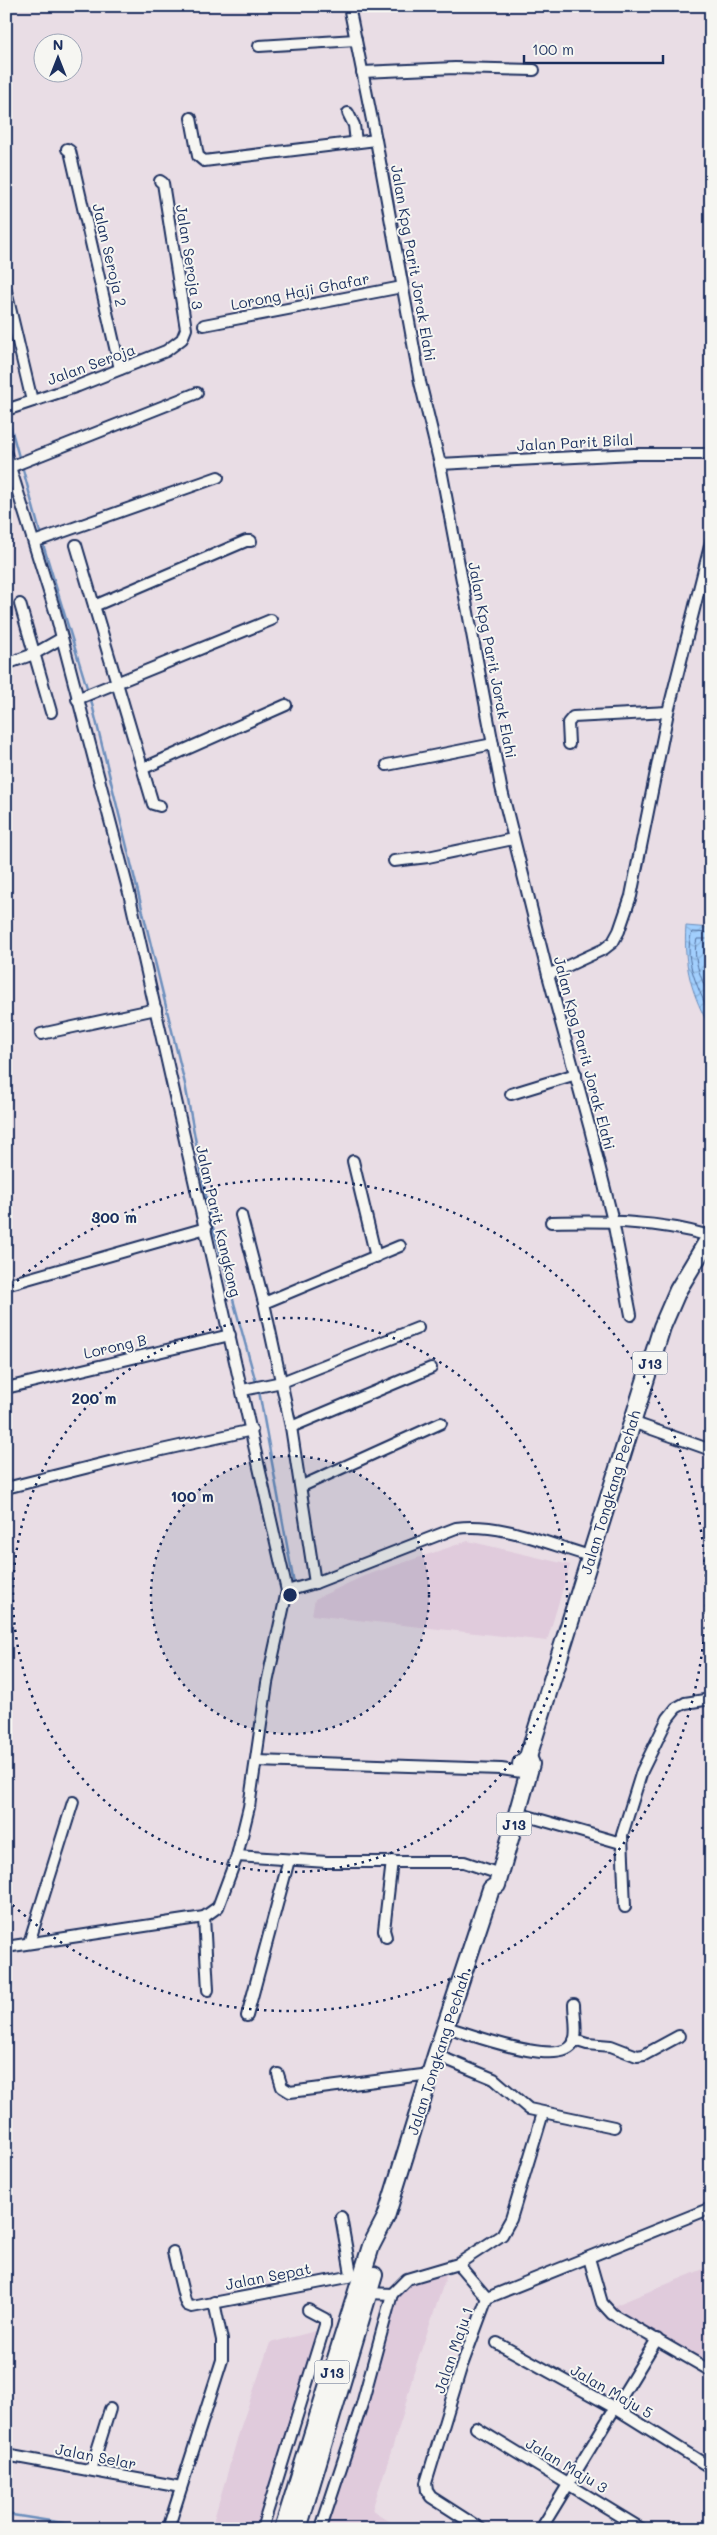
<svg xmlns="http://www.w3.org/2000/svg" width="717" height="2535" viewBox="0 0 717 2535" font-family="Mali,sans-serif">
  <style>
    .built { fill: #e0cbdc }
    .water { fill: url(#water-waves); stroke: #6c8fbd }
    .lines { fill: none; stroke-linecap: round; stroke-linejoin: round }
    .shore { stroke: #516f9e; stroke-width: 1 }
    .stream { stroke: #6c8fbd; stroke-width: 2.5 }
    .street-casing { stroke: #1b2f5e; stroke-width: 14 }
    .primary-casing { stroke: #1b2f5e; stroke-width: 20 }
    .street { stroke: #f6f6f2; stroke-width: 10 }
    .primary { stroke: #f6f6f2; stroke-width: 16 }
    .ring { fill: none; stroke: #1b2f5e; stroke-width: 2.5; stroke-dasharray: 2.5 5 }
    .labels { text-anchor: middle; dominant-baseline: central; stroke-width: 4; stroke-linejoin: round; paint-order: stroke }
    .shield { fill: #f6f6f2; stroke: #5d6b8a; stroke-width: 1 }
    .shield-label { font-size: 14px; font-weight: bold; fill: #1b2f5e }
    .street-label { font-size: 15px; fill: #1b2f5e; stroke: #f6f6f2 }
    .centre { fill: #1b2f5e; stroke: #f6f6f2; stroke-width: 2.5 }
    .ring-label { font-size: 15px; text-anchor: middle; font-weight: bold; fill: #1b2f5e; stroke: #f6f6f2; stroke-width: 4; stroke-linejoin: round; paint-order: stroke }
  </style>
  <defs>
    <pattern id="water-waves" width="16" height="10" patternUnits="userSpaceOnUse" patternTransform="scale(1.25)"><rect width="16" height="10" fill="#a2cffd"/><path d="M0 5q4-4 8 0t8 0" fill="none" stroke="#8bb2db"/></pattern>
  </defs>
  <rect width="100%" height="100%" fill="#e9dde5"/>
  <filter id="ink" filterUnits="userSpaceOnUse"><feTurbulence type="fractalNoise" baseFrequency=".02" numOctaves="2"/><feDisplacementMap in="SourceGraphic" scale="10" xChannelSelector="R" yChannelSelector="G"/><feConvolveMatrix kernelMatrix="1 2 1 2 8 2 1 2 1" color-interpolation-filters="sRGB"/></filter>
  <g filter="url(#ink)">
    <g class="built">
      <path d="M468,1541L570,1565L547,1641L312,1615L315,1599L364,1576Z"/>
      <path d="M711,2266V2367L619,2315L611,2307Z"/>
      <path d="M448,2271L413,2374L402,2418L372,2510L402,2529H320L359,2402L385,2309L409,2283Z"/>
      <path d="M327,2328L266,2529H211L241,2426L270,2343Z"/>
    </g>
    <path class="water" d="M686,926L711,928V1029C692,996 683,965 686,926Z"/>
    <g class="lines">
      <g class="shore">
        <path d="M711,933L692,932C682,961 700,991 711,1017"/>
        <path d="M711,939H697C691,959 703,982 711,1001"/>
      </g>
      <g class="stream">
        <path d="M7,413L20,461"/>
        <path d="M22,466L41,536"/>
        <path d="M42,541L88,691"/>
        <path d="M90,696L185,1084L209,1213L257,1386"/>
        <path d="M259,1391L294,1584"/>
        <path d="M6,2514L101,2529"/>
      </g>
      <g class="street-casing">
        <g id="street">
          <path d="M349,6L376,140L420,382L440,464L501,787L548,975L590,1129L613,1221L631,1315"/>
          <path d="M259,46L356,40"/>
          <path d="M362,72L455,68L534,70"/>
          <path d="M348,113L354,125L356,142"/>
          <path d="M191,118L198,156L204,161L376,140"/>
          <path d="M67,149L70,151L120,369"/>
          <path d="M6,291L32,401"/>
          <path d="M204,325L402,287"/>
          <path d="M6,410L78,386L166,351L182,339L186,329L163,183L160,181"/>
          <path d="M6,454L55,611L129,893L287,1591L267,1683L249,1807L237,1856L218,1907L204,1917L6,1947"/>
          <path d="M440,464L634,454H711"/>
          <path d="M10,467L197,393"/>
          <path d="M34,542L218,477"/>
          <path d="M76,545L153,804L160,806"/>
          <path d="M20,604L51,712"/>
          <path d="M94,606L246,541H251"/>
          <path d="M6,664L34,654L62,638"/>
          <path d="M77,699L271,620"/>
          <path d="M569,744L568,723L573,717L668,712"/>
          <path d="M387,765L493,744"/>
          <path d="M144,768L286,705"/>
          <path d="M394,861L428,857L513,839"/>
          <path d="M548,975L604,949L613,942L619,931L631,896L668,712L711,542"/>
          <path d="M41,1034L156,1009"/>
          <path d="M511,1094L576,1074"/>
          <path d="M353,1161L376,1257"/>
          <path d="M241,1215L264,1303L291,1427L315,1583"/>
          <path d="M551,1222C606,1221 657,1220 710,1236"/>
          <path d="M6,1285L206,1228"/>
          <path d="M264,1303L400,1246"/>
          <path d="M6,1388L230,1335"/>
          <path d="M243,1390L282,1382L418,1328"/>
          <path d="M632,1422L711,1450"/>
          <path d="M291,1427L431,1368"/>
          <path d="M302,1486L441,1423"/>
          <path d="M6,1488L121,1459L252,1430"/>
          <path d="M287,1591L315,1583L456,1528C501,1522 548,1544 590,1556"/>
          <path d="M256,1761L501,1769L529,1773"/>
          <path d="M517,1813L621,1843"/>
          <path d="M237,1856L327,1862H464L500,1874"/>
          <path d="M625,1907L622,1835L642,1771L668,1718L676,1708L685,1703L711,1699"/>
          <path d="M204,1917L208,1990"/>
          <path d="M386,1937L384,1930L392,1861"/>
          <path d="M29,1943L73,1802"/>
          <path d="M247,2016L289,1860"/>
          <path d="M446,2027C468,2033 562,2070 574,2042C578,2032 574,2015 574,2004"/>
          <path d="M574,2040L587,2044L611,2046L637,2056L644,2055L679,2036"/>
          <path d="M436,2055L494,2079L529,2109L614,2127"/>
          <path d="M278,2074L282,2087L290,2092L430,2074"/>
          <path d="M173,2252L185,2301L187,2305L192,2307L348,2277L351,2274L341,2217"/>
          <path d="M589,2258L602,2303L612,2314L711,2371"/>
          <path d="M458,2264L502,2235L511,2219L543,2113"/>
          <path d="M369,2293L392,2294L407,2279L458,2264L487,2298"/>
          <path d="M497,2343L615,2408L711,2468"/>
          <path d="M476,2428L642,2529"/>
          <path d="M6,2455L181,2487"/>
          <path d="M91,2470L110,2409"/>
          <path d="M169,2527L181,2529"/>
          <path d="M168,2529L222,2360V2340L214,2302"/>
          <path d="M262,2529L325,2325V2319L308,2310"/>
          <path d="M323,2529L322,2525L362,2404L392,2294"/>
          <path d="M481,2529L431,2497L427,2491L426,2483L461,2368L487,2298L711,2208"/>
          <path d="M541,2529L657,2339"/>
        </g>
      </g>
      <g class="primary-casing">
        <g id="primary">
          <path d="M521,1764L528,1757L662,1327L678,1290L711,1235"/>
          <path d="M283,2529L371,2246L386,2217L436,2055L491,1889L497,1885L531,1764L528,1757"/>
          <path d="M298,2529L374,2275"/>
        </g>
      </g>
      <use href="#street" class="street"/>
      <use href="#primary" class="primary"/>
    </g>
  </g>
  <circle cx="290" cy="1595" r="139" fill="#1b2f5e" fill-opacity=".12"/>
  <g class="ring">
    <circle cx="290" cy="1595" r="139"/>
    <circle cx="290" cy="1595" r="277"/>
    <path d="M6 1291A416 416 0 1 1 6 1899"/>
  </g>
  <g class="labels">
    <g class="shield">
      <rect x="632.5" y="1351.5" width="35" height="23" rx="4"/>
      <rect x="496.5" y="1812.5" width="35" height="23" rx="4"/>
      <rect x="314.5" y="2360.5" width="35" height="23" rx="4"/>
    </g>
    <g class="shield-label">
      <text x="650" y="1363">J13</text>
      <text x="514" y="1824">J13</text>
      <text x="332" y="2372">J13</text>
    </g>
    <g class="street-label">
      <text transform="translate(110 255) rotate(77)">Jalan Seroja 2</text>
      <text transform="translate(190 257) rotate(81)">Jalan Seroja 3</text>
      <text transform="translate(414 263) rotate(80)">Jalan Kpg Parit Jorak Elahi</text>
      <text transform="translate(300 291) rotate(-11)">Lorong Haji Ghafar</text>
      <text transform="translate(91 364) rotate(-20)">Jalan Seroja</text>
      <text transform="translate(575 442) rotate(-3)">Jalan Parit Bilal</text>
      <text transform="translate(493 660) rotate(79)">Jalan Kpg Parit Jorak Elahi</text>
      <text transform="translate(585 1053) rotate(75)">Jalan Kpg Parit Jorak Elahi</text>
      <text transform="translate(219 1221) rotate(77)">Jalan Parit Kangkong</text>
      <text transform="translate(115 1346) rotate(-13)">Lorong B</text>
      <text transform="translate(610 1492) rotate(-73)">Jalan Tongkang Pechah</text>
      <text transform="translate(438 2053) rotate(-72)">Jalan Tongkang Pechah</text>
      <text transform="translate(268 2276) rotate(-11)">Jalan Sepat</text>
      <text transform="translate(453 2350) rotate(-71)">Jalan Maju 1</text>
      <text transform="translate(612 2391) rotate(30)">Jalan Maju 5</text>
      <text transform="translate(96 2456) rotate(11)">Jalan Selar</text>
      <text transform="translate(567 2465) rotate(31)">Jalan Maju 3</text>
    </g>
  </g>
  <circle cx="290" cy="1595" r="8" class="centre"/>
  <g class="ring-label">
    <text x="114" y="1223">300 m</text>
    <text x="94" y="1404">200 m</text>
    <text x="192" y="1502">100 m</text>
  </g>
  <rect width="717" height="2535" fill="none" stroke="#f6f6f2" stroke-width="25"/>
  <rect x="12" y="12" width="692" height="2510" fill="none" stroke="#1b2f5e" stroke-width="2" filter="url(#ink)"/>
  <g transform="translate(58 58)"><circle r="24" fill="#f6f6f2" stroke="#9ea6b7"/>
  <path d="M0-4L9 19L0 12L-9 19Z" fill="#1b2f5e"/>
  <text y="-8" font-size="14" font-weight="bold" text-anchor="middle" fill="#1b2f5e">N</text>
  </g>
  <path d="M524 55v8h139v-8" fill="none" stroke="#1b2f5e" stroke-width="2.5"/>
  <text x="532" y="55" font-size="15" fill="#1b2f5e" stroke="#f6f6f2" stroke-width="4" paint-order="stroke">100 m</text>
</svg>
